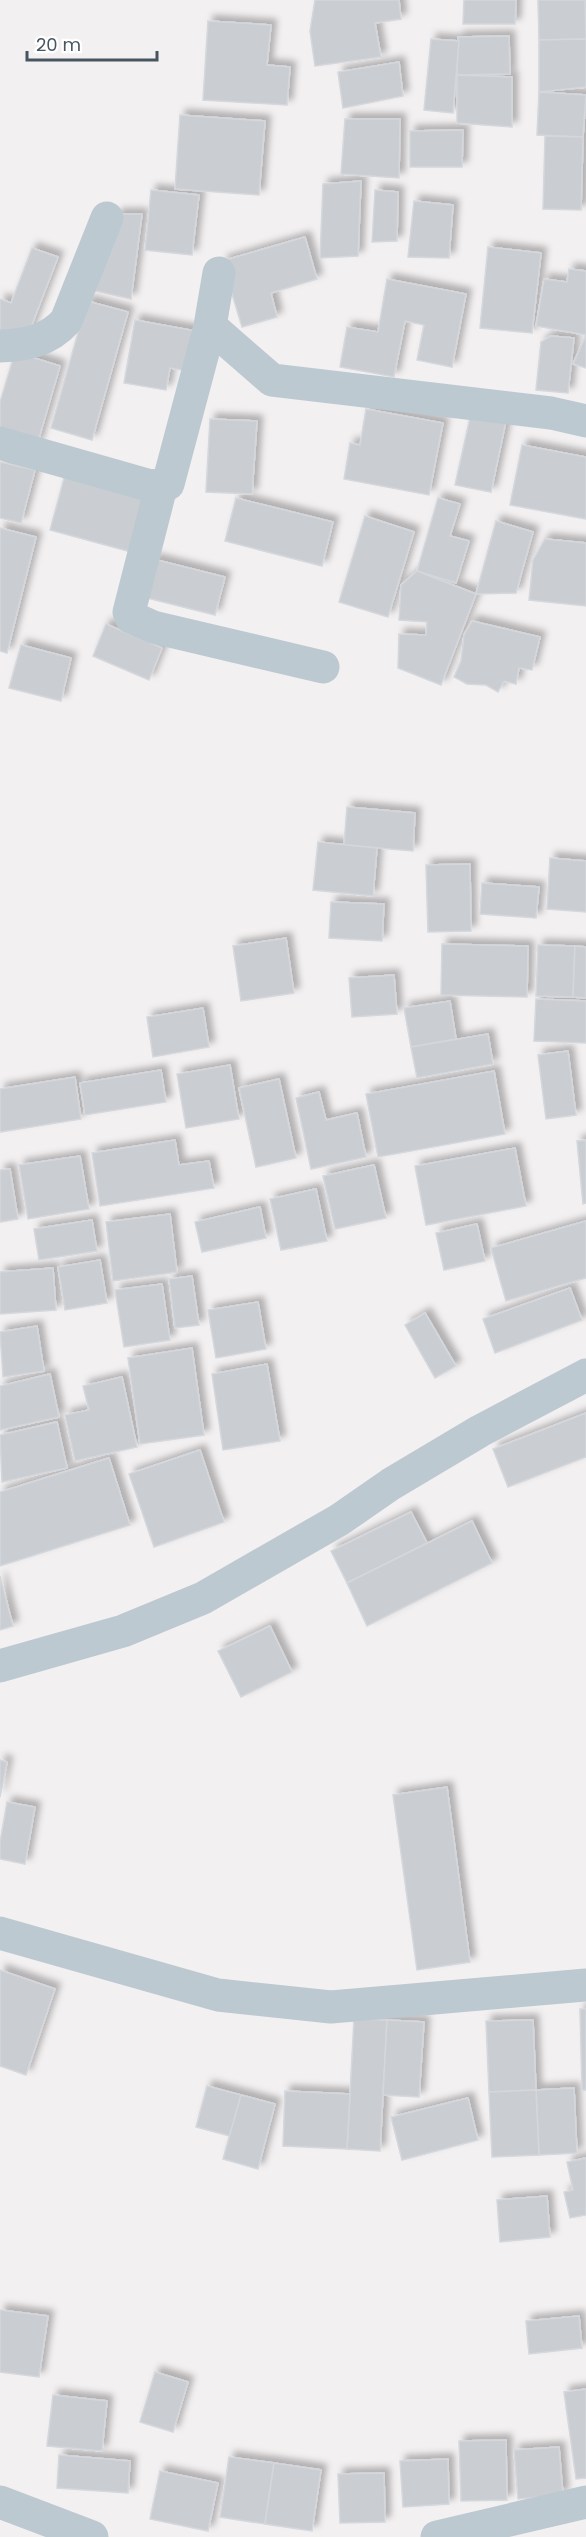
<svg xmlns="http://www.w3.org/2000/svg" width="586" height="2537" viewBox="0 0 586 2537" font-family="Poppins,sans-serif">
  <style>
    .building { fill: #caced3; stroke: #d4d7dc; stroke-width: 1.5; filter: url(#shadow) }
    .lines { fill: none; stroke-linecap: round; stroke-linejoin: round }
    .minor { stroke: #bdc9d1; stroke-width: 33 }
  </style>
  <defs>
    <filter id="shadow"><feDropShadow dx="5.5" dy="-5.5" stdDeviation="3" flood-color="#0004"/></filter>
  </defs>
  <rect width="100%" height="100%" fill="#f3f0f1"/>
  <g class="building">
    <path d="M315,0H399L401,19L375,23L381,57L315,66L310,31Z"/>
    <path d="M464,0H516L515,24H463Z"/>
    <path d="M538,0H585L586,39L539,40Z"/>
    <path d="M208,21L271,25L267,65L290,67L287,105L203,100Z"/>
    <path d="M509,36L510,74L457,75L458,37Z"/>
    <path d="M431,39L459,41L453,113L424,110Z"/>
    <path d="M586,39V87L539,92V40Z"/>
    <path d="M399,62L403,96L343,108L338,72Z"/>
    <path d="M457,75L512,77V127L457,123Z"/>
    <path d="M539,92L586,95L583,137L537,135Z"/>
    <path d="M180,115L265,121L259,195L175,189Z"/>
    <path d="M345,119H400L399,178L341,174Z"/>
    <path d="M463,130L462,167H410V131Z"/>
    <path d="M545,136L583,137L581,210L543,209Z"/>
    <path d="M361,181L358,256L320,258L323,184Z"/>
    <path d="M151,190L199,195L192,255L145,250Z"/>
    <path d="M375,190L398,192L397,241L372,242Z"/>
    <path d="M414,201L453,205L449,258L408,257Z"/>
    <path d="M117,214H142L131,299L91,290Z"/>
    <path d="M305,237L317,279L271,293L277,317L242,327L222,261Z"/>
    <path d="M488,247L541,253L532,333L480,328Z"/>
    <path d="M32,248L58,257L26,340L0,332V299L11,303Z"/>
    <path d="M569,269L586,271V335L536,326L544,279L567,282Z"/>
    <path d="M387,279L466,294L452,367L417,360L424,325L405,321L394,377L340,367L347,327L378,332Z"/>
    <path d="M87,301L128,312L92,440L51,428Z"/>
    <path d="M135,320L196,331L189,371L170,368L166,390L124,383Z"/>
    <path d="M586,335V368L573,364Z"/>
    <path d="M551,336L574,338L568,393L536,390L541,342Z"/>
    <path d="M15,352L60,366L37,445L0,433V402Z"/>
    <path d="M366,409L443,423L429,495L344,479L350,443L360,445Z"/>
    <path d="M471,413L506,421L491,492L455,485Z"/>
    <path d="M210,419L257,421L252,494L206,492Z"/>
    <path d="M522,445L586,457V519L510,505Z"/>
    <path d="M0,462L35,470L21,523L0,518Z"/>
    <path d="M66,471L151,494L135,553L50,530Z"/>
    <path d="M236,498L333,522L322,566L225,541Z"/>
    <path d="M438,498L460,504L450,536L469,541L456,583L417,571Z"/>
    <path d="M365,516L414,532L388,617L339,602Z"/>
    <path d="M496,521L533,532L516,593L476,594Z"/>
    <path d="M0,528L36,537L7,653L0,651Z"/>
    <path d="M545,539L586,543V606L529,600L533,560Z"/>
    <path d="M153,559L225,577L215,615L143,597Z"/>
    <path d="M417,571L476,594L441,685L398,668L399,634L426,635L427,622L399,620L401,585Z"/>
    <path d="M472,621L540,637L532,670L519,668L516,684L504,681L498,692L486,685L467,684L454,677L461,661L464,635Z"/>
    <path d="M106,624L162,648L149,680L93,656Z"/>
    <path d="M21,645L71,658L61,701L9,688Z"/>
    <path d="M347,807L415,813L413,851L344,845Z"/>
    <path d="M318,842L377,848L373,896L313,890Z"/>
    <path d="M550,858L586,861V912L547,909Z"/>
    <path d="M470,864L471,931L428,932L426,865Z"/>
    <path d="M482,883L539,887L536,918L480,914Z"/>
    <path d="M331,902L384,904L382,941L329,938Z"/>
    <path d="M286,938L294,993L241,1001L233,946Z"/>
    <path d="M442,944L528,946L527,997L441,995Z"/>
    <path d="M538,945L575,946L573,997L536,996Z"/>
    <path d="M575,946L586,947V998L573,997Z"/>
    <path d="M394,975L397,1014L352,1017L349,978Z"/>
    <path d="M536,999L586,1001V1043L534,1041Z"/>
    <path d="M450,1001L456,1039L411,1047L404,1008Z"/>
    <path d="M203,1008L209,1047L153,1057L147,1017Z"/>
    <path d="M488,1034L493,1064L417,1078L411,1047Z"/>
    <path d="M568,1051L576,1115L546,1119L538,1055Z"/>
    <path d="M230,1065L239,1119L186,1128L177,1074Z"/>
    <path d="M161,1070L166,1102L85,1115L80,1083Z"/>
    <path d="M494,1071L505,1134L378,1157L366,1094Z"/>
    <path d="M75,1077L81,1119L0,1132V1089Z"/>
    <path d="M279,1079L296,1158L256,1167L239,1088Z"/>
    <path d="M319,1092L326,1120L357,1113L366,1157L311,1169L296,1098Z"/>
    <path d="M175,1140L179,1165L209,1161L214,1188L100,1206L92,1153Z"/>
    <path d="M586,1140V1203L583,1204L577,1141Z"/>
    <path d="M515,1148L526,1206L426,1225L415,1166Z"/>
    <path d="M80,1156L89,1209L28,1219L19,1165Z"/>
    <path d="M374,1165L386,1218L335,1229L323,1176Z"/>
    <path d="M10,1169L18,1219L0,1222V1170Z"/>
    <path d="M316,1189L327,1241L281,1250L270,1199Z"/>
    <path d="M260,1207L266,1238L202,1252L195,1222Z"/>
    <path d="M170,1214L177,1272L113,1281L106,1222Z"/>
    <path d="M92,1220L97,1251L39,1260L34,1229Z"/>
    <path d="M586,1221V1278L506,1301L491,1248Z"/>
    <path d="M477,1224L485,1261L444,1270L436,1233Z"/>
    <path d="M100,1260L107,1303L65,1310L58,1267Z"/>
    <path d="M53,1268L56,1310L0,1314V1272Z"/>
    <path d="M192,1276L199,1325L175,1328L169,1279Z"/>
    <path d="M162,1284L170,1340L124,1347L115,1290Z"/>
    <path d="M570,1288L582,1320L495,1353L483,1319Z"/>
    <path d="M258,1302L266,1349L216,1358L208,1310Z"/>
    <path d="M425,1313L456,1366L435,1378L405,1325Z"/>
    <path d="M37,1326L44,1371L3,1377L0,1332Z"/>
    <path d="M192,1348L204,1435L140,1444L128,1358Z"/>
    <path d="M267,1364L280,1441L223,1450L212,1374Z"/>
    <path d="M50,1374L59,1417L0,1430V1386Z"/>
    <path d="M122,1377L137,1447L75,1461L65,1415L89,1410L83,1386Z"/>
    <path d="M586,1413V1457L508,1487L493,1449Z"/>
    <path d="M57,1422L67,1468L2,1482L0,1435Z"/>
    <path d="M200,1450L224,1522L154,1547L129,1474Z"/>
    <path d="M109,1458L130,1525L0,1566V1492Z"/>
    <path d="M411,1512L427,1543L347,1583L331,1551Z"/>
    <path d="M472,1521L492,1563L367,1626L347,1583Z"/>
    <path d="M0,1576L13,1626L0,1630Z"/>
    <path d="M270,1626L292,1672L241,1697L218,1651Z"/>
    <path d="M0,1760L7,1762L0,1797Z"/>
    <path d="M447,1787L470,1962L417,1970L393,1795Z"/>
    <path d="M7,1802L35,1807L25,1864L0,1859V1842Z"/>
    <path d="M0,1970L55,1989L26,2075L0,2066Z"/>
    <path d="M580,2009H586V2090H582Z"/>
    <path d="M354,2019L387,2020L380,2151L347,2149Z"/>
    <path d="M387,2020L424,2022L419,2097L383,2095Z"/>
    <path d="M533,2020L536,2090L489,2092L486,2021Z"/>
    <path d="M207,2086L241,2095L230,2136L196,2127Z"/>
    <path d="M574,2088L577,2153L539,2155L536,2090Z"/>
    <path d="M536,2090L539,2155L492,2157L489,2092Z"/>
    <path d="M285,2091L350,2094L347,2149L283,2146Z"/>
    <path d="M241,2095L275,2104L258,2169L223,2159Z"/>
    <path d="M468,2098L478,2140L402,2160L391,2117Z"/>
    <path d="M586,2158V2215L570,2218L564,2192L573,2190L567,2162Z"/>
    <path d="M547,2196L550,2237L500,2242L497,2200Z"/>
    <path d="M0,2310L48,2316L39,2377L0,2372Z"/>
    <path d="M579,2316L582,2348L529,2354L526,2321Z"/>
    <path d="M155,2372L188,2382L173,2432L140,2422Z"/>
    <path d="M586,2389V2478L576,2479L564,2392Z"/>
    <path d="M53,2395L107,2401L102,2451L47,2446Z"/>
    <path d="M506,2440L507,2500L461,2501L459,2441Z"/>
    <path d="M559,2447L563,2495L518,2499L514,2450Z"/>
    <path d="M59,2455L130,2461L128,2493L57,2488Z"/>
    <path d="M229,2457L274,2463L265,2524L220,2517Z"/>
    <path d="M448,2459L449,2504L403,2507L400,2461Z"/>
    <path d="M274,2463L321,2470L312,2531L265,2524Z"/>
    <path d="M160,2471L218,2483L208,2531L150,2519Z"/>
    <path d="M384,2473L385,2522L340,2523L338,2474Z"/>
  </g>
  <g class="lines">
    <g class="minor">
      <path d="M210,326L272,380L551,413L586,421"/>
      <path d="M0,346C26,345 48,341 66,321L107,218"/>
      <path d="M0,443L151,486L168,484L210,326L219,273"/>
      <path d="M161,487L129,612L131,617L153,627L323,667"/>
      <path d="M0,1666L123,1631L203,1598L339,1520L391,1484L480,1431L586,1375"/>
      <path d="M0,1933L218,1995L331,2007L586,1985"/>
      <path d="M0,2502L92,2537"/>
      <path d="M437,2537L586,2502"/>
    </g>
  </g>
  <path d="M27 51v9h130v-9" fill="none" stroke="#475560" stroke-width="3"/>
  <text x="36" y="51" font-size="18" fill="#475560" stroke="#ffffff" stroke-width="4.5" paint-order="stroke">20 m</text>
</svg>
